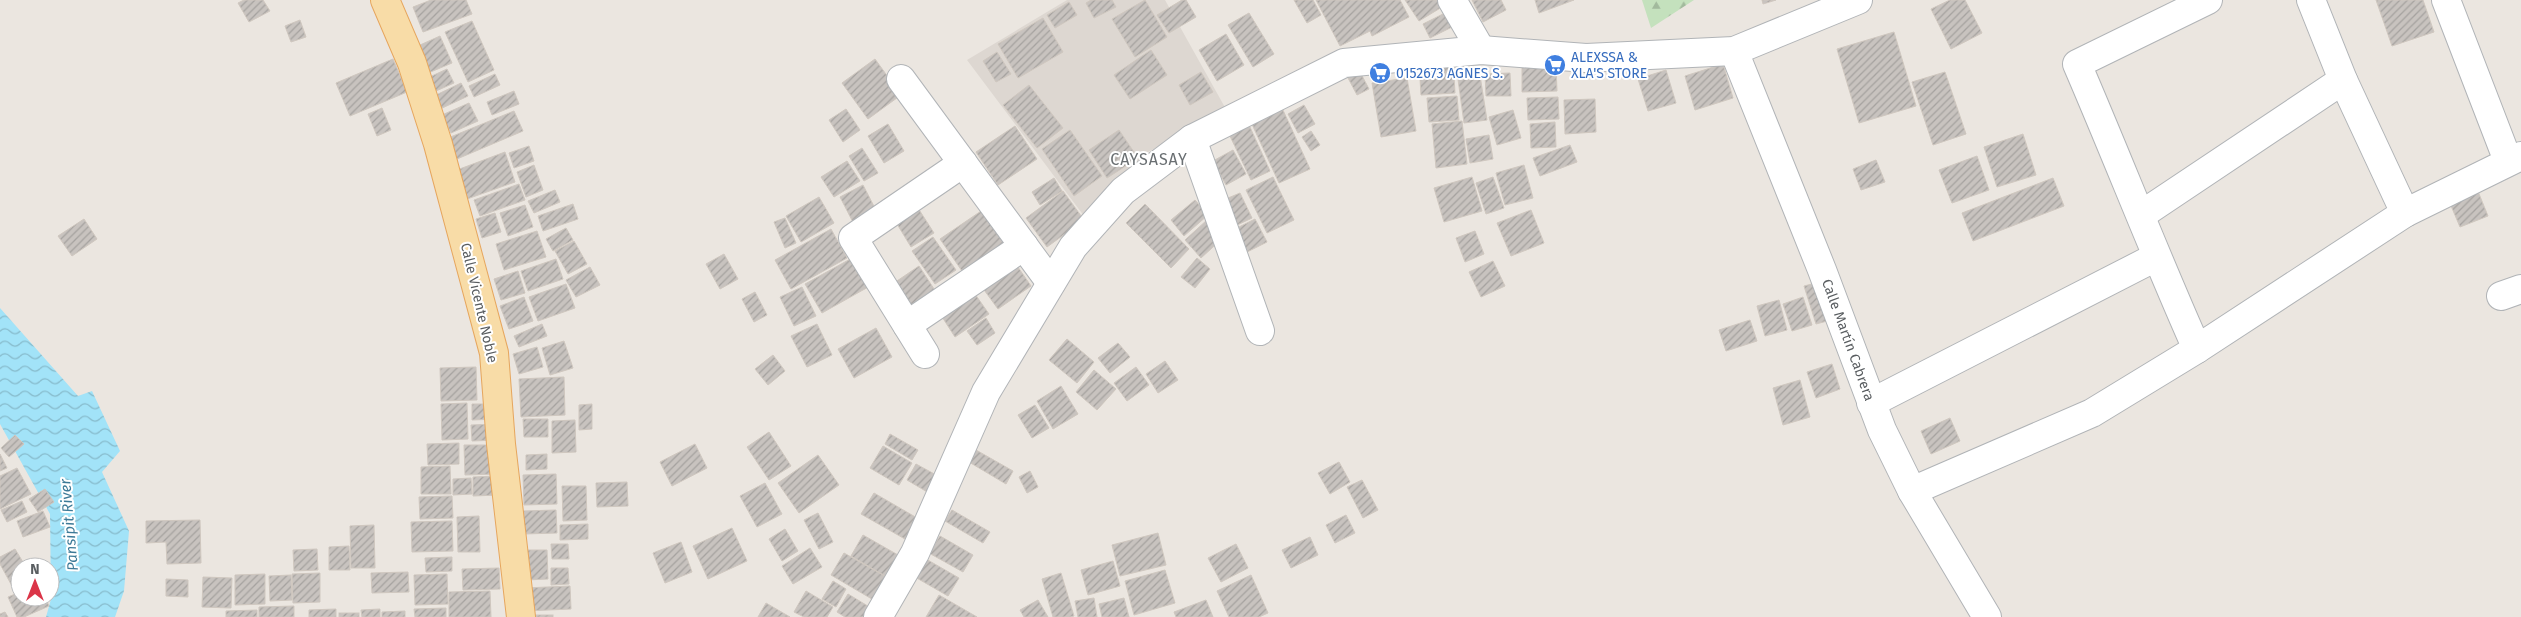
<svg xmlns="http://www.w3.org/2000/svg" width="2521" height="617" viewBox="0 0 2521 617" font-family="'Fira Sans',sans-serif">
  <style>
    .education { fill: #ddd7d1 }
    .forest { fill: url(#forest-firs) }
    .water { fill: url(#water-waves) }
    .building { fill: url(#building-hatch); stroke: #cfc7bf }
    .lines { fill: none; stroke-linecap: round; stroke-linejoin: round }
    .minor-casing { stroke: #b1b4b7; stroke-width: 30 }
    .major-casing { stroke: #e6a65e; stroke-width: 30 }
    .minor { stroke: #fff; stroke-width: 28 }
    .major { stroke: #f8dca7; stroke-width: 28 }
    .labels { text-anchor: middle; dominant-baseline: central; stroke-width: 4; stroke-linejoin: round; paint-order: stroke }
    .shop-label { font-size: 14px; fill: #366cbe; stroke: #fff; text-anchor: start }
    .street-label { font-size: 14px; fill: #595d60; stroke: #fff }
    .water-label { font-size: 15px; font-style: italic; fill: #3d7a97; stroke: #fff }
    .quarter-label { font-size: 16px; letter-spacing: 1px; fill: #6a6f72; stroke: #fff }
  </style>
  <defs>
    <pattern id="forest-firs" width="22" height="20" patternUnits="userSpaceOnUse" patternTransform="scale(1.25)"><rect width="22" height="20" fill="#c4e1bd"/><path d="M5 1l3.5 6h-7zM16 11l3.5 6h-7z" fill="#a2ba9d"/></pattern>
    <pattern id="water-waves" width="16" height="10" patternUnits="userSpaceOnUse" patternTransform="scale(1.25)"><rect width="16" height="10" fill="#a2e3f8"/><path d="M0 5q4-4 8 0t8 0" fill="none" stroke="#87bbcc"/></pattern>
    <pattern id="building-hatch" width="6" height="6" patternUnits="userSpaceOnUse" patternTransform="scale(1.25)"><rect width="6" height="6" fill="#c8c3bf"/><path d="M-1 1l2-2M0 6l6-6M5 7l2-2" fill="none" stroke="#a5a29f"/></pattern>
  </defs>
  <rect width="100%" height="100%" fill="#ebe6e0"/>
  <path class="education" d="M1067,0H1165L1227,111L1146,153L1084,216L967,60Z"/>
  <path class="forest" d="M1642,0H1694L1651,28Z"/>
  <path class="water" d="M0,308L78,396L92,391L120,451L102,472L129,531L124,591L115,617H46L51,599L50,514L0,424Z"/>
  <g class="building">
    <path d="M244,0H263L270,11L249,22L238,3Z"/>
    <path d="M431,0H466L472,14L423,32L413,7Z"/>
    <path d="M1091,0H1112L1116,7L1094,18L1086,3Z"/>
    <path d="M1145,0L1167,37L1135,57L1112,19Z"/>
    <path d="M1182,0H1186L1196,17L1169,33L1157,15Z"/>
    <path d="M1294,0H1313L1321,15L1307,23Z"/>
    <path d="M1316,0H1400L1409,17L1372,36L1370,31L1340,46Z"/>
    <path d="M1405,0H1438L1442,7L1419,21Z"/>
    <path d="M1472,0H1501L1506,10L1483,22Z"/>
    <path d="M1535,0H1574L1539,13Z"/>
    <path d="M1762,0H1776L1763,4Z"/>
    <path d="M1950,0H1965L1982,33L1951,49L1931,9Z"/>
    <path d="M2376,0H2423L2434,32L2392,46Z"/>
    <path d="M1069,2L1077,15L1055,28L1047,15Z"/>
    <path d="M1447,12L1454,26L1430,38L1423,24Z"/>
    <path d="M1249,13L1274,54L1253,67L1228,25Z"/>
    <path d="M1043,18L1063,52L1018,78L998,44Z"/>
    <path d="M300,20L306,37L291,42L285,26Z"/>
    <path d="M472,21L494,70L468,82L445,32Z"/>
    <path d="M1894,32L1916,106L1859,123L1837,49Z"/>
    <path d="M1226,34L1244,65L1217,81L1199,50Z"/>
    <path d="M440,36L452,63L421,76L409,50Z"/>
    <path d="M1151,50L1167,75L1130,99L1114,75Z"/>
    <path d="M997,52L1011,74L996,82L983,61Z"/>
    <path d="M393,59L407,92L350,116L336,83Z"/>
    <path d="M875,59L901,95L868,119L842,83Z"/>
    <path d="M1453,60L1455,93L1421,95L1419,62Z"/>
    <path d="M1723,64L1733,98L1695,110L1685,76Z"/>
    <path d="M1522,67H1556L1557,91L1522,92Z"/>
    <path d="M447,69L454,83L427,95L421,81Z"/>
    <path d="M1479,69L1487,120L1464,123L1457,72Z"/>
    <path d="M1359,70L1369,89L1357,95L1347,76Z"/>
    <path d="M1666,70L1676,103L1648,111L1638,79Z"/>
    <path d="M1201,72L1213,92L1190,105L1179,85Z"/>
    <path d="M1945,72L1966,134L1933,145L1912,82Z"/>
    <path d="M1510,73L1511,96H1486L1485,74Z"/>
    <path d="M495,74L500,85L474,97L469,86Z"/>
    <path d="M1407,78L1416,131L1381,137L1372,83Z"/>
    <path d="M461,83L468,96L438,110L432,97Z"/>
    <path d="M1029,85L1063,128L1037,148L1003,105Z"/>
    <path d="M514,91L519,104L492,115L487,102Z"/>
    <path d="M1457,96L1459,120L1429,122L1427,98Z"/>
    <path d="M1558,97L1559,119L1528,120L1527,98Z"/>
    <path d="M1595,99L1596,132L1565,134L1564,100Z"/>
    <path d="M469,103L478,121L451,133L442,115Z"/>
    <path d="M1304,105L1315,124L1298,133L1288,114Z"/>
    <path d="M382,108L391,130L377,136L368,114Z"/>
    <path d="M1282,108L1310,169L1279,183L1251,122Z"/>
    <path d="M846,109L860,130L843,142L829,120Z"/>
    <path d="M1513,110L1521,138L1497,145L1489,117Z"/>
    <path d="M514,111L523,131L457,159L448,138Z"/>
    <path d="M1462,121L1467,164L1436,168L1432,124Z"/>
    <path d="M1555,122L1556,147L1531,148L1530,124Z"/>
    <path d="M888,124L904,151L884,163L868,136Z"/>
    <path d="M1249,125L1270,171L1251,180L1229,134Z"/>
    <path d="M1015,126L1037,159L998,185L976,152Z"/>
    <path d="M1070,130L1102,176L1074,196L1042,149Z"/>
    <path d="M1119,130L1138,158L1107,178L1089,150Z"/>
    <path d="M1311,131L1320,145L1311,151L1302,137Z"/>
    <path d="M2023,134L2036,175L1997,187L1984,147Z"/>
    <path d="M1489,135L1493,159L1470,163L1466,139Z"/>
    <path d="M1570,145L1577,162L1540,176L1533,158Z"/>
    <path d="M529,146L534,161L514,168L509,153Z"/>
    <path d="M862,148L878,173L864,181L849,156Z"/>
    <path d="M1233,150L1246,174L1226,185L1213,161Z"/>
    <path d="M505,152L515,182L467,199L457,170Z"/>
    <path d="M1977,156L1989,190L1952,203L1939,170Z"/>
    <path d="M1876,160L1885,182L1861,190L1853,169Z"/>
    <path d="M847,161L860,181L834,197L821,177Z"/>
    <path d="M534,165L543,190L526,197L517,172Z"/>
    <path d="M1524,165L1533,198L1505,205L1496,173Z"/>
    <path d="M1273,177L1294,220L1267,233L1246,190Z"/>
    <path d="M1472,177L1482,211L1444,222L1434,188Z"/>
    <path d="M1493,177L1504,208L1486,214L1476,183Z"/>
    <path d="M1054,178L1062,191L1040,205L1032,192Z"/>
    <path d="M2053,178L2064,206L1973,241L1962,213Z"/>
    <path d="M519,184L525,200L480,216L474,200Z"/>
    <path d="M863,185L879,216L856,228L840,197Z"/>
    <path d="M2477,189L2488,216L2460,227L2449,201Z"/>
    <path d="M555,190L560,202L534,213L528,201Z"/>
    <path d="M1063,191L1084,220L1047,247L1026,218Z"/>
    <path d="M1240,193L1252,218L1233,227L1221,201Z"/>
    <path d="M819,197L834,223L801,242L786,216Z"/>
    <path d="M1195,200L1208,215L1184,236L1171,220Z"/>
    <path d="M573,204L578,219L543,231L538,216Z"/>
    <path d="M1145,204L1189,249L1171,268L1126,223Z"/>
    <path d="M525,205L533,227L508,236L500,213Z"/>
    <path d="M916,205L934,233L911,247L894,219Z"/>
    <path d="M987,207L1009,240L962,271L940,239Z"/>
    <path d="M1531,210L1544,243L1511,256L1497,223Z"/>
    <path d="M495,213L501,232L482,238L476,219Z"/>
    <path d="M785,218L796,243L785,248L774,222Z"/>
    <path d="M84,219L97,239L72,256L58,236Z"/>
    <path d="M1255,219L1267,242L1245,253L1233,230Z"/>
    <path d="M1207,220L1223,238L1201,258L1185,240Z"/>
    <path d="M566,228L573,240L553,251L546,239Z"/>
    <path d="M831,229L847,258L791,289L775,260Z"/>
    <path d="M537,231L546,257L504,270L496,244Z"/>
    <path d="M1475,231L1484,254L1465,262L1456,238Z"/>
    <path d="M933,237L956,270L935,284L912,251Z"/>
    <path d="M574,241L587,264L568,274L555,251Z"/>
    <path d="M724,254L738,279L720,289L706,264Z"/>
    <path d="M854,257L870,286L822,313L805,284Z"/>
    <path d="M1197,258L1210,269L1195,288L1181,277Z"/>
    <path d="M556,259L563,279L528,291L521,271Z"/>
    <path d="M1013,260L1031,286L998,309L979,283Z"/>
    <path d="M1493,261L1505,286L1481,297L1469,272Z"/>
    <path d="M919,266L936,292L911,308L894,283Z"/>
    <path d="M590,267L600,285L576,297L566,280Z"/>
    <path d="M518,271L525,293L501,300L494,279Z"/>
    <path d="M1820,282L1831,320L1816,324L1804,286Z"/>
    <path d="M566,284L575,308L538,321L529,297Z"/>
    <path d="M802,287L816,316L794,326L780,297Z"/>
    <path d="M970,287L989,314L955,337L937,309Z"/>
    <path d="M755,292L767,315L754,322L742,299Z"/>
    <path d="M524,297L533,321L509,329L500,306Z"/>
    <path d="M1803,297L1812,325L1792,331L1783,304Z"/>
    <path d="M1779,300L1787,330L1765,336L1757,306Z"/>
    <path d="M986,318L995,333L977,345L967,331Z"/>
    <path d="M1750,320L1757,341L1726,351L1719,330Z"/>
    <path d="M542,324L547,336L519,347L514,336Z"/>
    <path d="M817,324L832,355L807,367L791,336Z"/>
    <path d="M876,328L892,357L854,378L838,349Z"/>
    <path d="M1067,339L1094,362L1077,383L1049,360Z"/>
    <path d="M564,341L573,368L550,375L542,348Z"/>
    <path d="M1118,343L1130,357L1110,373L1098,358Z"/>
    <path d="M537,347L543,367L519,374L513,354Z"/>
    <path d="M773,355L785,371L768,385L755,369Z"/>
    <path d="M1165,361L1178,380L1158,393L1146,374Z"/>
    <path d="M1832,364L1840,389L1816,398L1807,372Z"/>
    <path d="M476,367L477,400L441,401L440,368Z"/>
    <path d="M1136,367L1149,385L1127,401L1114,383Z"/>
    <path d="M1094,370L1116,389L1097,410L1076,392Z"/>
    <path d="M564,377L565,415L521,417L519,379Z"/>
    <path d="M1800,380L1810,417L1783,425L1773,388Z"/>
    <path d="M1061,386L1078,414L1053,429L1037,401Z"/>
    <path d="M467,403L468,439L442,440L441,404Z"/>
    <path d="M472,404H496L497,419L472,420Z"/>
    <path d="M592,404V429L579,430V405Z"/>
    <path d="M1035,405L1049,428L1032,438L1018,415Z"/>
    <path d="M1950,418L1960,441L1931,454L1921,431Z"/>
    <path d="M523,419H548V437H524Z"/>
    <path d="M575,420L576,452L552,453V421Z"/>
    <path d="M497,424L498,440L472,441L471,425Z"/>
    <path d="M769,432L791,466L769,480L747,447Z"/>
    <path d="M890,434L918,450L912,460L885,444Z"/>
    <path d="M15,435L24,444L9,457L1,448Z"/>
    <path d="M459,443V464L428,465L427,444Z"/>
    <path d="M695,444L707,468L672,486L660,462Z"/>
    <path d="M464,445H495L496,474L465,475Z"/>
    <path d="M883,446L912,463L899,485L870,468Z"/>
    <path d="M976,450L1013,471L1006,484L969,462Z"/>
    <path d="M0,454L7,468L0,471Z"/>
    <path d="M547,454V469L526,470V455Z"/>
    <path d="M818,455L839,485L799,513L778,483Z"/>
    <path d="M1339,462L1350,482L1330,494L1318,473Z"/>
    <path d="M916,464L938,476L929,493L907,480Z"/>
    <path d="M450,466L451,494H421V467Z"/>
    <path d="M17,468L31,494L0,509V476Z"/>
    <path d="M1030,471L1038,487L1027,493L1019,477Z"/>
    <path d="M556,474L557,504L524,505L523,475Z"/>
    <path d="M497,476L498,495L473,496V477Z"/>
    <path d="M471,478L472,494L453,495V479Z"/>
    <path d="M1362,480L1378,510L1363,518L1347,487Z"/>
    <path d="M627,482L628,506L597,507L596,483Z"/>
    <path d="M765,483L782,514L757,527L740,496Z"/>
    <path d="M562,486H586L587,520L563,521Z"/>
    <path d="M45,489L54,502L38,512L29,499Z"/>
    <path d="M874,493L924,522L912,543L861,514Z"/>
    <path d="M452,496L453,518L420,519L419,497Z"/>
    <path d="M22,501L27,512L7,522L1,510Z"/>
    <path d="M556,510L557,533L524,534L523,511Z"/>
    <path d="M952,510L990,532L983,543L945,521Z"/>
    <path d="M43,511L50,527L23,537L17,521Z"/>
    <path d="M818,513L833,542L819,549L804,520Z"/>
    <path d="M1346,515L1355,533L1335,543L1326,525Z"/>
    <path d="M479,516L480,552H458L457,517Z"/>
    <path d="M200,520L201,563L167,564L166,542L146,543V521Z"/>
    <path d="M452,521L453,551L412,552L411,522Z"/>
    <path d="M588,524V539L560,540V525Z"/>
    <path d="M374,525L375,568H351L350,526Z"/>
    <path d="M732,528L747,561L708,579L693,546Z"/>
    <path d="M785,529L798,551L782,561L769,539Z"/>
    <path d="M1158,533L1166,565L1120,576L1112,545Z"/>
    <path d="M863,535L905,559L892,580L851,556Z"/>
    <path d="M940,536L973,555L963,572L929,553Z"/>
    <path d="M1310,537L1318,555L1291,568L1282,550Z"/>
    <path d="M681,542L692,572L665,583L653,553Z"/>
    <path d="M551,544H568L569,559H552Z"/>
    <path d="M1236,544L1248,568L1221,582L1208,558Z"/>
    <path d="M349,546L350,570H329V547Z"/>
    <path d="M810,548L822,567L793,584L782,566Z"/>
    <path d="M15,549L26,567H20V582L12,586L0,564V557Z"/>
    <path d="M317,549L318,570L294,571L293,550Z"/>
    <path d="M526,550H547L548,579L526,580Z"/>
    <path d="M844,553L890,579L877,602L831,575Z"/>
    <path d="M452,557V571L426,572L425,558Z"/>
    <path d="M926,559L959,578L948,596L915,577Z"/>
    <path d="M1113,561L1120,586L1088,595L1081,570Z"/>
    <path d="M499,568L500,589L463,590L462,569Z"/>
    <path d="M551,568H568L569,584L551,585Z"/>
    <path d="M1165,570L1175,603L1134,615L1125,581Z"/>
    <path d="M408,572L409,592L372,593L371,573Z"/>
    <path d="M320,573V602L293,603L292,574Z"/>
    <path d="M1061,573L1074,616L1070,617H1053L1042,579Z"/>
    <path d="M265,574V604L235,605V575Z"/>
    <path d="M447,574L448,604L415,605L414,575Z"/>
    <path d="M291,575L292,600L270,601L269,576Z"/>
    <path d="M1251,575L1268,613L1259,617H1229L1217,591Z"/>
    <path d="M203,577L232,578L231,608L202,607Z"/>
    <path d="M166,579L188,580V597L166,596Z"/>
    <path d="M833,581L846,589L836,607L822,599Z"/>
    <path d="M570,586L571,609L525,611V588Z"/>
    <path d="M490,591L491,617H449V592Z"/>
    <path d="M806,591L833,607L827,617H804L794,612Z"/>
    <path d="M20,592V597H45L49,606L24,617H17L8,597Z"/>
    <path d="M848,594L876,611L873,617H845L837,612Z"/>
    <path d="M939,595L977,617H926Z"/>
    <path d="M1094,598L1097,617H1078L1075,601Z"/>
    <path d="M1124,598L1129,617H1102L1099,604Z"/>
    <path d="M1038,600L1048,617H1024L1020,610Z"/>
    <path d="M1206,600L1213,617H1176L1174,612Z"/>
    <path d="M766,603L790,617H758Z"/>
    <path d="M294,606V617H259V607Z"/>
    <path d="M446,608V617H415L414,609Z"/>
    <path d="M336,609V617H309V610Z"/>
    <path d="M380,609V617H362L361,610Z"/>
    <path d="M257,610V617H226V611Z"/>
    <path d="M405,611V617H382V612Z"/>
    <path d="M5,612L8,617H0V614Z"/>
    <rect x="339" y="613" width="20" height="4"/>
    <rect x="526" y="615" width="27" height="2"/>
  </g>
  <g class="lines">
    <g class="minor-casing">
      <g id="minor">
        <path d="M1452,0L1481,50"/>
        <path d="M2311,0L2343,80L2405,213"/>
        <path d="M2446,0L2508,161"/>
        <path d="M1734,51L1822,270L1882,430L1912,491L1987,617"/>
        <path d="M901,79L1051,283"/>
        <path d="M1192,139L1260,331"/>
        <path d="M2141,215L2343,80"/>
        <path d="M2501,296L2521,289"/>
        <path d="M907,325L1024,246"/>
        <path d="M2197,349C2155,255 2118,159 2077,64L2208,0"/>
        <path d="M925,354L853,238L963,163"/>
        <path d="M1871,403L2156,257"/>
        <path d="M1912,491L2092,413L2197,349L2405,213L2521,156"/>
        <path d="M878,617L915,553L986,392L1073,247L1123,191L1192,139L1344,63L1481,50L1586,58L1734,51L1858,0"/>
      </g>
    </g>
    <g class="major-casing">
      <path id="major" d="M385,0L412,63L438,144L494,353L501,444L521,617"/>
    </g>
    <use href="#minor" class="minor"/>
    <use href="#major" class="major"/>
  </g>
  <defs>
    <g id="supermarket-disc" transform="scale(1.125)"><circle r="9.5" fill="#3f7fe0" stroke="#fff"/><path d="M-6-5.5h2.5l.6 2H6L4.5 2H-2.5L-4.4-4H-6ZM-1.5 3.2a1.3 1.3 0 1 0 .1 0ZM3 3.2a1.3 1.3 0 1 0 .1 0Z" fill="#fff"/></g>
  </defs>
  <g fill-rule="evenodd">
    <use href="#supermarket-disc" x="1555" y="65"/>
    <use href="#supermarket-disc" x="1380" y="73"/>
  </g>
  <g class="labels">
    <g class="shop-label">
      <text x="1571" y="57">ALEXSSA &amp;<tspan x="1571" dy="16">XLA'S STORE</tspan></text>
      <text x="1396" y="73">0152673 AGNES S.</text>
    </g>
    <g class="street-label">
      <text transform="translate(479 303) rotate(77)">Calle Vicente Noble</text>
      <text transform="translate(1848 340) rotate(70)">Calle Martín Cabrera</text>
    </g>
    <g class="water-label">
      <text transform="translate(69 525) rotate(-95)">Pansipit River</text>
    </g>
    <g class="quarter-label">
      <text x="1149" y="159">CAYSASAY</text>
    </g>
  </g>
  <g transform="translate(35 582)"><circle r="24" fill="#ffffff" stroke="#bdbebf"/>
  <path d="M0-4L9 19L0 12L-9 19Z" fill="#db3548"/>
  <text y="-8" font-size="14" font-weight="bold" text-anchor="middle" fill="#595d60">N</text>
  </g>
</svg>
